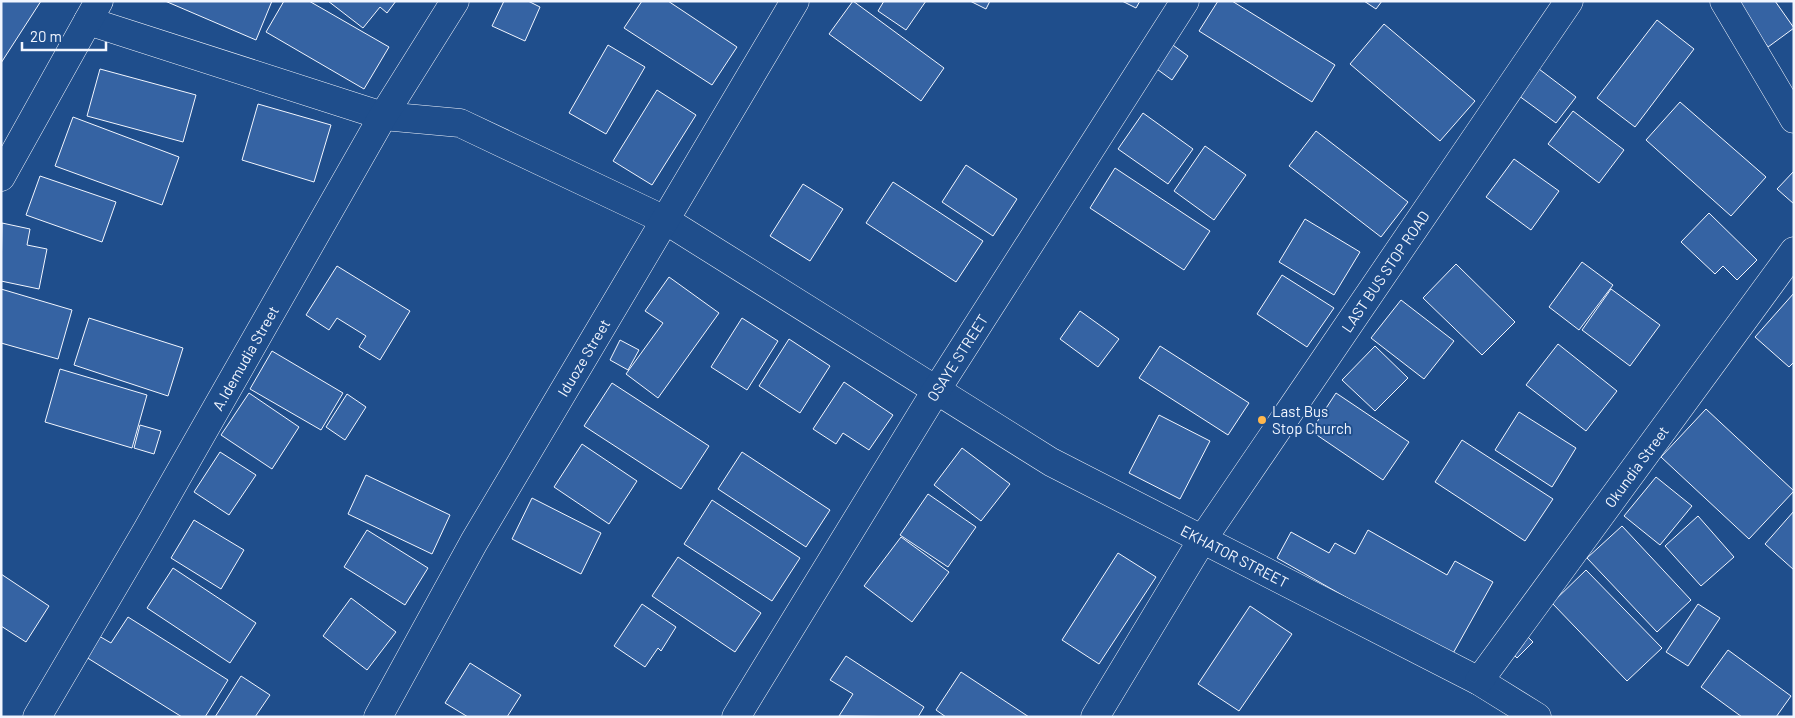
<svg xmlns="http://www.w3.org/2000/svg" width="1795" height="718" viewBox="0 0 1795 718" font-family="Barlow,sans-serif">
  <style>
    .building { fill: #3563a3; stroke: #f2f6ff }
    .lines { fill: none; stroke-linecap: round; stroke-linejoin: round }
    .minor-casing { stroke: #f2f6ff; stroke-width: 29 }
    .minor { stroke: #1f4e8c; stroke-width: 28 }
    .poi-dot { fill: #ffb74d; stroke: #1f4e8c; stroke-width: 2 }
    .labels { text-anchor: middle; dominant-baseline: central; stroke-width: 4; stroke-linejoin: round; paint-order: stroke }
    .street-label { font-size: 15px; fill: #f2f6ff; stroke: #1f4e8c }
    .poi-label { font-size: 15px; fill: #f2f6ff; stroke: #1f4e8c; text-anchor: start }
  </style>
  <rect width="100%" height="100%" fill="#1f4e8c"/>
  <g class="building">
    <path d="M1,1H41L1,63Z"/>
    <path d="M165,1H272L256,40Z"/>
    <path d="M284,1H309L389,47L364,89L266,32Z"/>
    <path d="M328,1H396L387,13L380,7L363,28Z"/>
    <path d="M504,1H528L540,7L525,41L492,26Z"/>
    <path d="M642,1H668L737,47L712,85L624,28Z"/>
    <path d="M853,1L944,68L921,101L829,34Z"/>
    <path d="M884,1H926L906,30L878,11Z"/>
    <path d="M970,1H990L986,9Z"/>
    <path d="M1122,1H1140L1136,8Z"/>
    <path d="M1218,1H1232L1335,65L1312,102L1199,31Z"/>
    <path d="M1364,1H1382L1376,9Z"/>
    <path d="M1734,1H1775L1794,28L1768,47Z"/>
    <path d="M1657,20L1694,49L1635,127L1597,98Z"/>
    <path d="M1384,24L1475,101L1440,141L1350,64Z"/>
    <path d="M1170,43L1188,56L1172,80L1154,67Z"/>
    <path d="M608,45L645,67L606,134L569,113Z"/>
    <path d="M1535,66L1576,97L1556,123L1515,93Z"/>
    <path d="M100,69L196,95L183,142L87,116Z"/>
    <path d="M657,90L696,115L652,185L613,161Z"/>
    <path d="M1680,102L1766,177L1731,216L1646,140Z"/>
    <path d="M258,104L331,125L314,182L242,160Z"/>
    <path d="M1573,111L1624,150L1599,183L1548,144Z"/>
    <path d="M1143,113L1193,149L1168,184L1118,149Z"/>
    <path d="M73,117L179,157L162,205L55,166Z"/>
    <path d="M1316,131L1408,202L1381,237L1289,166Z"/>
    <path d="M1205,146L1246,175L1214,220L1174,191Z"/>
    <path d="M1514,159L1559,191L1531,230L1486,197Z"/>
    <path d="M966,165L1017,199L993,236L942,202Z"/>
    <path d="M1115,168L1210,231L1184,270L1090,208Z"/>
    <path d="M1794,171V204L1777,189Z"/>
    <path d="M40,176L116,202L102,242L26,215Z"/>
    <path d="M893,182L983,241L956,282L866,223Z"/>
    <path d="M803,184L843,209L810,261L770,236Z"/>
    <path d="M1709,213L1757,260L1737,280L1723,266L1715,274L1681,242Z"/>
    <path d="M1305,219L1360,252L1334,295L1279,262Z"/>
    <path d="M2,223L30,229L27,245L47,249L39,289L1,281Z"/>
    <path d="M1582,262L1613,285L1579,330L1549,307Z"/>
    <path d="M1456,264L1515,322L1482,355L1423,298Z"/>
    <path d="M337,266L410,311L380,360L359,347L366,336L337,318L329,330L306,315Z"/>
    <path d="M1282,275L1334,308L1307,347L1257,314Z"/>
    <path d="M669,277L719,313L658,398L626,374L663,323L645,311Z"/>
    <path d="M1,289L72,310L58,359L1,343Z"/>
    <path d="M1611,289L1660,325L1630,366L1582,330Z"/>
    <path d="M1794,293V362L1789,367L1755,337Z"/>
    <path d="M1401,300L1454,341L1424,379L1371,338Z"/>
    <path d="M1080,311L1119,339L1098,367L1060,339Z"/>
    <path d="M89,318L183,348L168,396L74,365Z"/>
    <path d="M742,318L778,341L747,390L711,367Z"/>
    <path d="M789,339L830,366L800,413L759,386Z"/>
    <path d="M620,340L639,350L628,370L610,360Z"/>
    <path d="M1558,344L1617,391L1586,431L1526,385Z"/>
    <path d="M1160,346L1249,403L1228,435L1139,378Z"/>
    <path d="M1375,346L1408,378L1375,411L1342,380Z"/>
    <path d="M272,351L343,393L321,430L250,389Z"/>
    <path d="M60,369L147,395L132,448L45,422Z"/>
    <path d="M844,382L893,415L869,450L843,433L836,444L813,429Z"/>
    <path d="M612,383L709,446L681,489L584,426Z"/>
    <path d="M249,393L299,427L272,469L221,435Z"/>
    <path d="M1336,393L1409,442L1383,480L1311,431Z"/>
    <path d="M347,394L366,407L345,440L326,427Z"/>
    <path d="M1706,409L1794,491L1749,539L1661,457Z"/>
    <path d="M1519,412L1576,448L1552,487L1495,450Z"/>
    <path d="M1159,415L1210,441L1180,499L1129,473Z"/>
    <path d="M140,425L161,431L154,454L134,448Z"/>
    <path d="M1462,440L1553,499L1525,541L1435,482Z"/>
    <path d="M582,444L637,481L609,524L554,487Z"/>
    <path d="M962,448L1010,484L981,521L934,485Z"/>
    <path d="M220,452L256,475L229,515L194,492Z"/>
    <path d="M742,452L830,510L806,547L718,489Z"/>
    <path d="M366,475L450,515L432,554L348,514Z"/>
    <path d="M1656,477L1692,506L1660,545L1624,516Z"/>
    <path d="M928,494L976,527L948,567L900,535Z"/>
    <path d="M532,498L601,533L581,574L512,539Z"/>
    <path d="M712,500L800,558L772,601L684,544Z"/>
    <path d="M1794,511V570L1765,544Z"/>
    <path d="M1698,516L1734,557L1701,586L1665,546Z"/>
    <path d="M194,520L244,550L221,589L171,558Z"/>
    <path d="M1622,526L1691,600L1657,632L1587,558Z"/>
    <path d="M367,530L428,568L405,605L344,567Z"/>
    <path d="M1368,530L1447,575L1455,561L1493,582L1451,657L1277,558L1291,532L1329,553L1335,543L1355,554Z"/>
    <path d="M901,537L949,572L912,622L864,586Z"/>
    <path d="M1118,553L1156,577L1099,664L1062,640Z"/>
    <path d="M678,557L761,613L735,652L652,596Z"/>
    <path d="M173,568L256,623L230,663L147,608Z"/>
    <path d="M1586,570L1662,648L1627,681L1552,603Z"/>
    <path d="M1,574L49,606L26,642L1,626Z"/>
    <path d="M351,598L396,632L367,670L323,636Z"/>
    <path d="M642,604L676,627L661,651L658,648L645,667L614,646Z"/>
    <path d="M1698,604L1720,618L1688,666L1666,652Z"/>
    <path d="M1250,606L1292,634L1239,711L1198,684Z"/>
    <path d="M128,617L228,680L205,717H182L86,657L99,636L111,643Z"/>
    <path d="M1521,630L1533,642L1517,658L1505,646Z"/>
    <path d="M1728,650L1791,696L1776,717H1742L1701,687Z"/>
    <path d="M846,656L924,707L918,717L839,716L853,694L830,680Z"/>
    <path d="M470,663L521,695L507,717H468L445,703Z"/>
    <path d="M961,672L1029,717H946L936,710Z"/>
    <path d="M241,676L270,695L255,717H215Z"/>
  </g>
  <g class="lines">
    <g class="minor-casing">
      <g id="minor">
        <path d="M1724,1L1794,119"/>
        <path id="s1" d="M88,21L383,116L460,123L665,220L1051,462L1479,681L1537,717"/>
        <path d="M1,177L99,1"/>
        <path id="s2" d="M1479,681L1794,251"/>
        <path id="s3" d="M37,717L147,530L383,116L455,1"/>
        <path id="s4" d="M378,717L474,542L795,1"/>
        <path id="s5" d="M736,717L937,389L1185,1"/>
        <path id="s6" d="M1095,717L1202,540L1569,1"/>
      </g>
    </g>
    <use href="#minor" class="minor"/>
  </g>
  <circle class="poi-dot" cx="1262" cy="420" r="5"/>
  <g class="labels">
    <g class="street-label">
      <text stroke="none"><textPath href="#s6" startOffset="532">LAST BUS STOP ROAD</textPath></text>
      <text stroke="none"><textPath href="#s4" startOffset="414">Iduoze Street</textPath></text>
      <text stroke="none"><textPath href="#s5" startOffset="422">OSAYE STREET</textPath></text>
      <text stroke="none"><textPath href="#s3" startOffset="415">A.Idemudia Street</textPath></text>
      <text stroke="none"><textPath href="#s2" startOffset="266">Okundia Street</textPath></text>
      <text stroke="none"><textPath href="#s1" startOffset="1276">EKHATOR STREET</textPath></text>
    </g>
    <g class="poi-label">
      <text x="1272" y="411">Last Bus<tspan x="1272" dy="17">Stop Church</tspan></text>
    </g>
  </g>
  <rect width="1795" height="718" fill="none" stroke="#f2f6ff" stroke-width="5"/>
  <path d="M22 42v8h84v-8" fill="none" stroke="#f2f6ff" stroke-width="2.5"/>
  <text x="30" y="42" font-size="15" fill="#f2f6ff" stroke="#1f4e8c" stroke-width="4" paint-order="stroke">20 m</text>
</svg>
